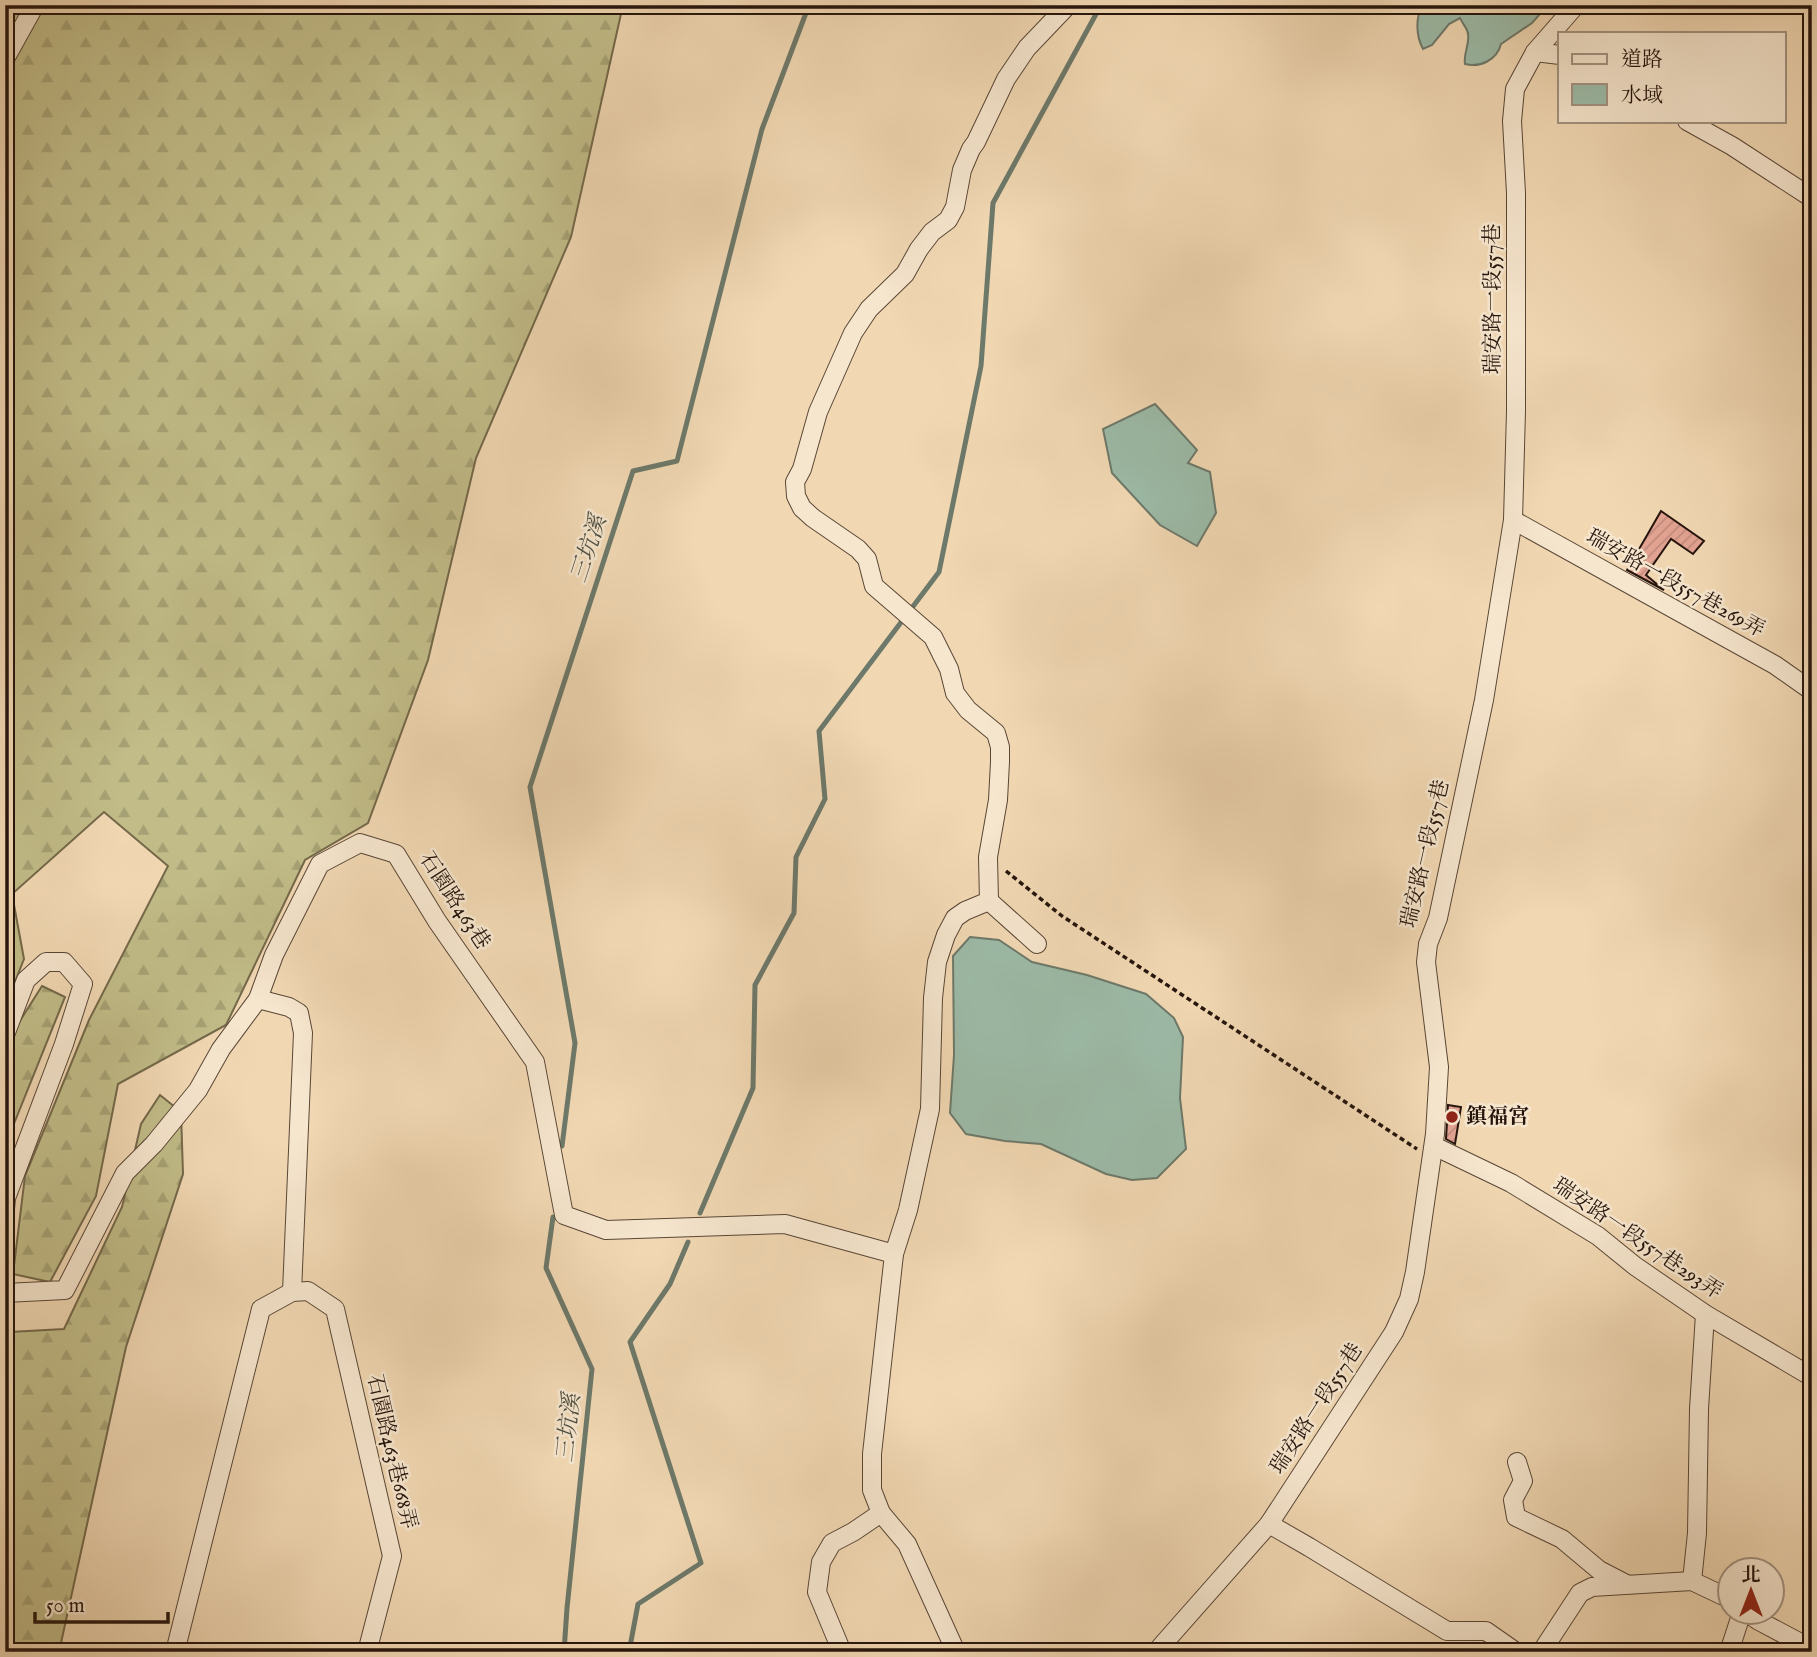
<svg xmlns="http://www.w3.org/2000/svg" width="1817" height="1657" viewBox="0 0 1817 1657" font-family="'IM FELL English','Noto Serif TC',serif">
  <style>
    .forest { fill: url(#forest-firs); stroke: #74684a; stroke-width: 2 }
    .water { fill: #9cbba8; stroke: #6d796a; stroke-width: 2 }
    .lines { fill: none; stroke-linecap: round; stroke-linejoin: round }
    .stream { stroke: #6d796a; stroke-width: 5 }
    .building { fill: url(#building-hatch); stroke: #26150d; stroke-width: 2 }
    .minor-casing { stroke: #594636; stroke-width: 20 }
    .path { stroke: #26150d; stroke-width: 3.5; stroke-dasharray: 5 3.5; stroke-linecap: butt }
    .minor { stroke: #f6e6ce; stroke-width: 18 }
    .poi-dot { fill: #8f2418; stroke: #f6e6ce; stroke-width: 2.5 }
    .labels { text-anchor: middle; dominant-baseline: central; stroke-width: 5; stroke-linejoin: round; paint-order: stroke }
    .street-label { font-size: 21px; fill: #26150d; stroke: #f6e6ce }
    .poi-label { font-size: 21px; font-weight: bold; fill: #26150d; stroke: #f6e6ce; text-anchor: start }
    .water-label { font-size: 23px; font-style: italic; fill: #4f4f43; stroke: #f6e6ce }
  </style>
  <defs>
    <pattern id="forest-firs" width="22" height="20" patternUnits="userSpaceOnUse" patternTransform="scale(1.75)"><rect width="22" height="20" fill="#c1bc88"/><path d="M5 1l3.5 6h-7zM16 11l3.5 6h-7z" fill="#a6a174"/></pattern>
    <pattern id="building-hatch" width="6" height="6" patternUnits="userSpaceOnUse" patternTransform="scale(1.75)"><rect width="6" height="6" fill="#e3a493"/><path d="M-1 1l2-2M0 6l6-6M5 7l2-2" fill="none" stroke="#c38c7e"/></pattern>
  </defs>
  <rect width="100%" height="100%" fill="#f1d8b3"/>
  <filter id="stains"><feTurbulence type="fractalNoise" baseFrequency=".00286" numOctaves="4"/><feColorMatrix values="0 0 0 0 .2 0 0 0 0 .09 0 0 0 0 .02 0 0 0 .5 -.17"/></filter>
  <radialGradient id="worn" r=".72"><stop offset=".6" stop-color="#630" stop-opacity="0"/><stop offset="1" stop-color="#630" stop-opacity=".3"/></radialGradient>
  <g class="forest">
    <path d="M5,5H623L571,237L476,458L428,660L368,823L305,860L226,1025L118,1084L96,1196L50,1282L13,1274L25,1176L89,1020L168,866L104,812L12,894L24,959L5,1007Z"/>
    <path d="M42,986L65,997L5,1146V1056L16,1027Z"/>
    <path d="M160,1095L181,1112L183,1174L126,1347L59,1652H5V1321L10,1332L64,1329L122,1207L141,1124Z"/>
  </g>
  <g class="water">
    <path d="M1423,5H1547V6L1532,23L1501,44C1497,60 1480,68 1465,64C1463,54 1470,44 1468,34C1468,29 1462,23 1460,18L1449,24L1432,45L1423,49C1416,36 1415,17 1423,5Z"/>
    <path d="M1155,404L1197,450L1188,463L1210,472L1216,513L1197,546L1160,525L1112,473L1103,429Z"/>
    <path d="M970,937L999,940L1032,962L1087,975L1146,994L1174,1018L1183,1037L1180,1098L1186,1149L1157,1178L1132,1180L1106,1174L1041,1144L1005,1141L966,1134L950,1113L954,1055L953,956Z"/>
  </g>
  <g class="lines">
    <g class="stream">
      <path d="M562,1146L575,1043L530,787L633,471L677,461L762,129L809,5"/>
      <path d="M700,1213L753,1088L755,985L794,913L796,857L825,799L819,731L939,572L981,366L993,203L1101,5"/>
      <path d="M553,1217L546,1268L592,1369L567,1608L564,1652"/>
      <path d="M629,1652L638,1604L701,1563L630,1342L670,1284L688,1242"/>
    </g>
  </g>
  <g class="building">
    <path d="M1661,511L1704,541L1693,554L1671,539L1646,575L1664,590L1627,570Z"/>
    <path d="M1448,1105L1461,1107L1455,1144L1446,1139Z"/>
  </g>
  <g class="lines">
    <g class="minor-casing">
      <g id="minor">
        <path d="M1535,52L1560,55"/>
        <path d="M5,59L35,5"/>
        <path d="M1687,121L1732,146L1812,198"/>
        <path d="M1513,520L1775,665L1812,691"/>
        <path d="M989,901L1037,944"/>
        <path d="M258,999L289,1007L299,1013L303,1033L292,1292"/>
        <path d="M5,1035L26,980L46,962H64L83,984L64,1044L6,1198L5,1209"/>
        <path d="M1434,1146L1511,1183L1598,1236L1635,1266L1705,1314L1812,1377"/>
        <path d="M5,1293L65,1290L125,1173L154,1144L198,1090L221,1049L258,999L274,955L320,864L360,843L396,854L437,921L535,1062L564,1215L606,1230L785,1224L894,1254"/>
        <path d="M1517,1462L1523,1481L1513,1500L1516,1517L1562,1539L1599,1570L1626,1584"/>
        <path d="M1269,1524L1309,1547L1447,1631H1486L1516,1652"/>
        <path d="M1692,1581L1697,1533L1699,1409L1705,1314"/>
        <path d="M1746,1612L1759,1621L1812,1649"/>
        <path d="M175,1652L261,1309L292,1292L308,1291L335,1309L392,1556L367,1652"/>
        <path d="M842,1652L817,1592L821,1562L832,1543L853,1532L881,1513"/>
        <path d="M956,1652L907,1544L881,1513L872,1490V1454L894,1254L908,1210L930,1109L933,998L937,962L946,935L955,918L965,911L989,901L988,857L998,800L1000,762V747L996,733L968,710L955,693L949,669L933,637L874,586L867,559L858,549L813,518L802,508L796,496L795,482L802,469L818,412L853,333L869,309L905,274L919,249L932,232L948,220L955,207L962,170L971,149L976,142L1006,79L1027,48L1068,5"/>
        <path d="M1156,1652L1269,1524L1394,1332L1409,1299L1415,1272L1435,1134L1439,1067L1426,962L1428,944L1438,918L1484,700L1513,520L1516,411V193L1512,121L1515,89L1535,52L1576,5"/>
        <path d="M1539,1652L1542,1651L1580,1593L1592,1587L1692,1581L1730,1599"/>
        <path d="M1729,1652L1742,1612"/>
      </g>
    </g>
    <path class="path" d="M1006,871L1062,916L1417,1149"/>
    <use href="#minor" class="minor"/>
  </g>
  <circle class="poi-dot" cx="1452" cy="1117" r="7"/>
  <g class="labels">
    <g class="street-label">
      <text transform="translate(1493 299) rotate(-90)">瑞安路一段557巷</text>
      <text transform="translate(1675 584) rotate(29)">瑞安路一段557巷269弄</text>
      <text transform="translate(1426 854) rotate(-77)">瑞安路一段557巷</text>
      <text transform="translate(454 901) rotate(57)">石園路463巷</text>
      <text transform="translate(1637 1239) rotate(34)">瑞安路一段557巷293弄</text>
      <text transform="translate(1317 1409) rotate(-57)">瑞安路一段557巷</text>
      <text transform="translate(391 1452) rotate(77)">石園路463巷668弄</text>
    </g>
    <g class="poi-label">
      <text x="1466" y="1117">鎮福宮</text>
    </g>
    <g class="water-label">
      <text transform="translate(589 549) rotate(-72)">三坑溪</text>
      <text transform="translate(569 1428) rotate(-84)">三坑溪</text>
    </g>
  </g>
  <rect width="1817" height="1657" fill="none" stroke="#f1d8b3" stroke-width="28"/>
  <rect x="7" y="7" width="1803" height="1643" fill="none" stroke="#26150d" stroke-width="3.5"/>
  <rect x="14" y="14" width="1789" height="1629" fill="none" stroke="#26150d" stroke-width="2"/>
  <rect x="1558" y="32" width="228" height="91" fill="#f6e6ce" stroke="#a39281" stroke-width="2"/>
  <rect x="1572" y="54" width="35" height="10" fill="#f6e6ce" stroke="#a39281" stroke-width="2"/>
  <text x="1621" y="66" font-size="21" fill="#26150d">道路</text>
  <rect x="1572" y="84" width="35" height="21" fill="#9cbba8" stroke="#a39281" stroke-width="2"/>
  <text x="1621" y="102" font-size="21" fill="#26150d">水域</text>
  <g transform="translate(1751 1591)"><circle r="33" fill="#f6e6ce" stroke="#a39281" stroke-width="2"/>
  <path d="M0-5L12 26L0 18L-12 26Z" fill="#8f2418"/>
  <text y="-10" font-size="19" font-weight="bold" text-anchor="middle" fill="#26150d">北</text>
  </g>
  <path d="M35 1612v10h133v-10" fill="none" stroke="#26150d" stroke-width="3.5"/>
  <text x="46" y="1612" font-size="21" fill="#26150d" stroke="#f6e6ce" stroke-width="5" paint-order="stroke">50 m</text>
  <rect width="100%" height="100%" filter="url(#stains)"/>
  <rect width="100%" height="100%" fill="url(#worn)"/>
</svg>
